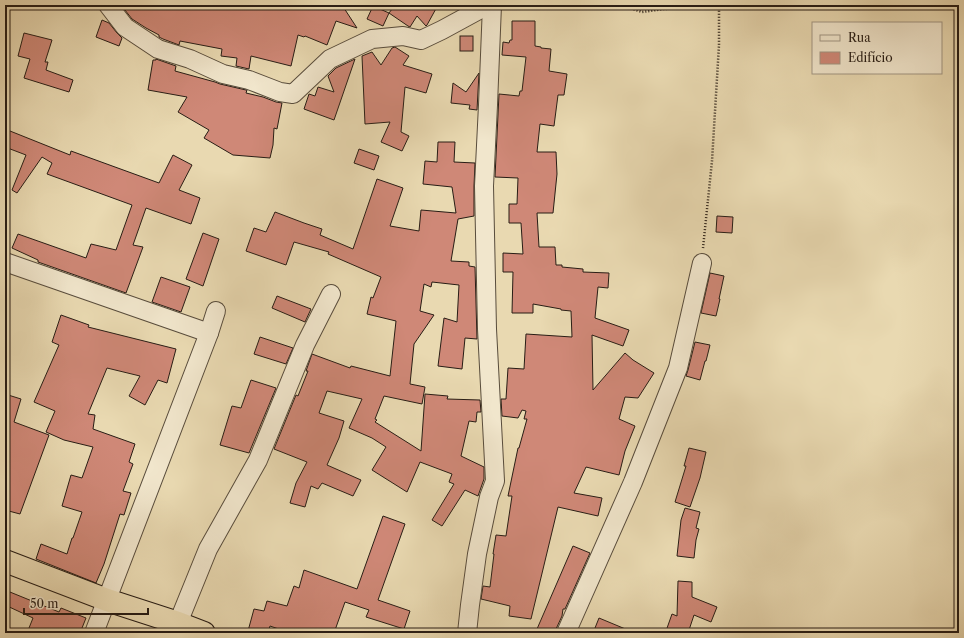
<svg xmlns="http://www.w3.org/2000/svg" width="964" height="638" viewBox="0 0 964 638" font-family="'Libre Caslon Text',serif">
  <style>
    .building { fill: #cf8877; stroke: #281d15 }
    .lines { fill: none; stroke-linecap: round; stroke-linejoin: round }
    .street-casing { stroke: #584c3c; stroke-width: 20 }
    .highway-casing { stroke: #281d15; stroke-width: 24 }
    .path { stroke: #281d15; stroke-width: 2.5; stroke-dasharray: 1 2; stroke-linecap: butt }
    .street { stroke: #f1e6cc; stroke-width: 18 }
    .highway { stroke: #e9d9b1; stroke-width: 22 }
  </style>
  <rect width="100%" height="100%" fill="#e9d9b1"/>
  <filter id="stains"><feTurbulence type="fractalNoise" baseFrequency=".005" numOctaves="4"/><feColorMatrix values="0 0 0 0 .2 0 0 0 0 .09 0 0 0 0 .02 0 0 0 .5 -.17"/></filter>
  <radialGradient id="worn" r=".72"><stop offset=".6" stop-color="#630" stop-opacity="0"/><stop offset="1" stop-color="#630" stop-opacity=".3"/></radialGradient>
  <g class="building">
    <path d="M121,5H342L357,28L336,21L327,45L305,36L304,37L298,35L291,66L251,56L249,69L236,66L237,58L221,56L222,49L180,41L179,45L163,39L159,37V35L146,28L132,19Z"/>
    <path d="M395,5H438L427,25L426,26L417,16L410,27L408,26L389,13Z"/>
    <path d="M373,6L389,13L383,26L367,19Z"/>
    <path d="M102,20L109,23L117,33L122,38L119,46L96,37Z"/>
    <path d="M512,21H535V46L541,47V48L551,49L549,71L567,74L564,95H558L554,126L540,124L537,152H556L557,174L553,213H537L539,247H555L556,265H562V267L583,269V272L609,273L608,288L598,287L595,318L629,330L623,346L592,335L593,390L625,353L633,360L654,373L638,398L625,397L619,419L635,426L625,451L619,475L586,467L574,493L602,498L598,516L558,507L531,619L509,616L510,606L481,599L483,586L490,587L494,554H493L496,535L506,536L512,496H508L518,448H519L527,419H524L526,411L522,410L518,418L502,416L501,399H506L508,368L524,369L526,334L572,337L571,311L561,310V309L533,304V313H512L513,272H503V253L523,254L521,223H509V204H517L518,178L495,177L499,94L519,96L520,91H522L526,57L502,55L503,42L509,43L510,40H512Z"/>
    <path d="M24,33L52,40L45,62H48L46,70L73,80L69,92L24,78L30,59L18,56Z"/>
    <rect x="460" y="36" width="13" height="15"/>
    <path d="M395,47L409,56L403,65L432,74L426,93L405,87L401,132L409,136L402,151L381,142L390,122L365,124L362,56L372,52L381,65L392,48Z"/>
    <path d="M156,59L176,66L175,71L215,82L220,84L246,90H247L246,93L263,97L276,102L282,103L277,129L274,128L273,145L270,158L233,155L204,138L209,130L178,112L187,97L148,90L153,60H156Z"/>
    <path d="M355,59L334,120L304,109L309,94L315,96L318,87L334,92L328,76L336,68Z"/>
    <path d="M479,73L477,110L469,109L470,105L451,103L453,83L466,92Z"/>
    <path d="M5,129L70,155L71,151L159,183L173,155L192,165L179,190L200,198L191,224L146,208L133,245L143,247L126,293L38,262V260L12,248L18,234L86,258L91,244L116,250L132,205L47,174L52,163L42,157L17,193L12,190L26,155L5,147Z"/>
    <path d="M438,142H455L454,162L475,163L474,186V216L458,219L451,261L469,262V266L475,267L477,339L465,338L462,369L438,366L444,318L457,322L459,285L432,282L431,287L424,284L420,311L434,315L414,344L410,384L425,387L422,404L384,396L375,419L377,420L375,422L421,451L425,394L448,396L447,399L480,400L481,412H477L476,422L469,421L461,456L484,467V479L478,496L465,490L442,526L432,520L454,484L449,482L452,474L420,462L407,492L372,470L386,447L372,438L349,428L362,399L327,391L319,413L344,421L339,438L327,465L361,480L353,496L322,483L318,489L311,486L305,507L290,503L296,483L307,462L274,449L296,395L298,396L308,371H306L312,354L350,368L351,366L390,376L396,321L367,314L371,297L373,298L381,277L328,254L329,252L294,242L286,265L246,251L254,228L266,232L275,212L304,223L322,229L320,235L353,249L377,179L403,188L390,226L419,231L421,210L456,213L452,187L423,184L425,161L437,162Z"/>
    <path d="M359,149L379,156L374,170L354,163Z"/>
    <path d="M717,216L733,217L732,233L716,232Z"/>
    <path d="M203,233L219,239L203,286L186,279Z"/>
    <path d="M710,273L724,276L719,299H720L716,316L701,313Z"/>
    <path d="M161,277L190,287L181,312L152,302Z"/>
    <path d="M277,296L311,309L305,322L272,308Z"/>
    <path d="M61,315L89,325L88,327L176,349L167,383L158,380L145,405L129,396L140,376L107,368L88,414L95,415L93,429L135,444L129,462L133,464L123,491L131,493L124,515L120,514L104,564L96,583L36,559L41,544L67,554L72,538H73L82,512L62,506L71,475L82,478L93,447L64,440L46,432L55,411L34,402L59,345L52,342Z"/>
    <path d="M260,337L293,348L286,364L254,354Z"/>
    <path d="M695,342L710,345L706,361H705L700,380L686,376L688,370Z"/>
    <path d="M251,380L276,388L249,453L220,445L232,406L241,408Z"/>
    <path d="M5,394L21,399L14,422L49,435L20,514L5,510Z"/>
    <path d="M689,448L706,452L700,478L690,507L675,502L686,466H684Z"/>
    <path d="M685,508L700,512L696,528L699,529L696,540L694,558L677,556L681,520Z"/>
    <path d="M383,516L405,524L378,600L410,611L404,629L366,617L369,610L345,602L334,633H290L270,626L268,633H256L248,631L254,609L264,611L267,601L287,606L294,586L299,588L304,570L357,589Z"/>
    <path d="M573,546L590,553L565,609H563L562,616L556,629V633H553L537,629Z"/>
    <path d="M678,581L692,582V597L717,607L711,622L694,615L688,633H674L666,631L672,614L677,616Z"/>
    <path d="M5,590L59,612L61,608L86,618L80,633H27L33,618L5,605Z"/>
    <path d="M599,618L635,633H593Z"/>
  </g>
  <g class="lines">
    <g class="street-casing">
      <g id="street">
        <path d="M108,5L125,27L158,49L190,59L223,74L249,80L280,92L293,94L330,59L372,39L403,36L421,40L442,30L488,5"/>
        <path d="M5,262L209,333L94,633"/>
        <path d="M209,333L216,311"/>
        <path d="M178,623L208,549L258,460L305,345L331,294"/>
        <path d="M467,633L470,605L477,554L489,497L495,481L487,329L484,186L488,105L492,5"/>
        <path d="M566,633L633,482L678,368L702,263"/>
      </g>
    </g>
    <g class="highway-casing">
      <path id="highway" d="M5,561L107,600L178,623L204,633"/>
    </g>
    <g class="path">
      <path d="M626,5L630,8L642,12L664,9L719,6"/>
      <path d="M703,248L712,161L719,45V5"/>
    </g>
    <use href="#street" class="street"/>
    <use href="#highway" class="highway"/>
  </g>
  <rect width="964" height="638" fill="none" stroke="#e9d9b1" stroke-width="20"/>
  <rect x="6" y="6" width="952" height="626" fill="none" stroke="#281d15" stroke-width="2"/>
  <rect x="10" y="10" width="944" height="618" fill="none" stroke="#281d15"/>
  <rect x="812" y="22" width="130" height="52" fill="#f1e6cc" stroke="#a19683"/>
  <rect x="820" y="35" width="20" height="6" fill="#f1e6cc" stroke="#a19683"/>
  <text x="848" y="42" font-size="12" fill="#281d15">Rua</text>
  <rect x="820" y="52" width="20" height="12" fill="#cf8877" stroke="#a19683"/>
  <text x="848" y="62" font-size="12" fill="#281d15">Edifício</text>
  <path d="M24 608v6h124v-6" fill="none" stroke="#281d15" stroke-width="2"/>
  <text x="30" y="608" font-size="12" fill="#281d15" stroke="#f1e6cc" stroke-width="3" paint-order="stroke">50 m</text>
  <rect width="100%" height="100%" filter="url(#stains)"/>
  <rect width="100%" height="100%" fill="url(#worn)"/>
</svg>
